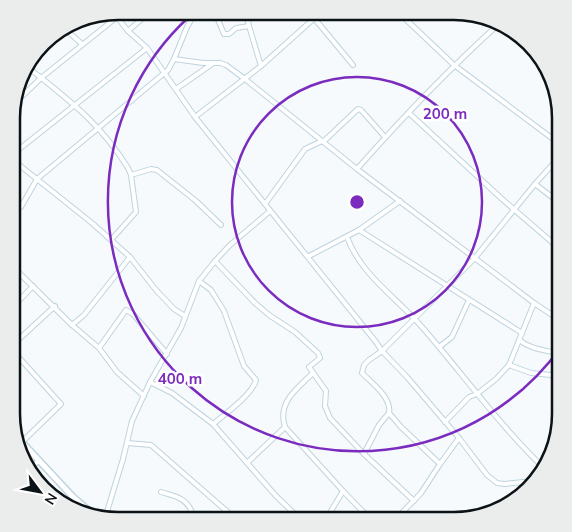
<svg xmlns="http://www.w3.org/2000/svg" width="572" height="532" viewBox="0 0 572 532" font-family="Mulish,sans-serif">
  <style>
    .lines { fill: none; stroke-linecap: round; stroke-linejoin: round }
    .street-casing { stroke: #bed4df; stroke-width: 6 }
    .secondary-casing { stroke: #bed4df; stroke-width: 8 }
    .street { stroke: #fff; stroke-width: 4 }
    .secondary { stroke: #fff; stroke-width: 5 }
    .ring { fill: none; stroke: #7b2cbf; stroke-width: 2.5 }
    .rim { fill: none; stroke: #0b1316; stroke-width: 2.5 }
    .centre { fill: #7b2cbf; stroke: #fff; stroke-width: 2.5 }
    .ring-label { font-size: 15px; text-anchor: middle; font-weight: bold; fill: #7b2cbf; stroke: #fff; stroke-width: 5; stroke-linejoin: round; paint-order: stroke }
  </style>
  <rect width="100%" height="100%" fill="#f6fafc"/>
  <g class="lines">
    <g class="street-casing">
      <g id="street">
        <path d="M398,12L454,65L561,145"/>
        <path d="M216,15L224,34H229L236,28L249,26"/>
        <path d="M117,17L128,31L147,48L195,117L376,342L382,351L407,377L459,438L487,475L497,483L504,484L534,481"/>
        <path d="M247,17L249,26L261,66"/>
        <path d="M314,18L353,65"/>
        <path d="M64,28L82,44"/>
        <path d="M128,31L145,16"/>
        <path d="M174,59L187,27L194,15"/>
        <path d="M30,69C70,101 100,123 128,168L131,175L136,212L111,240"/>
        <path d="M176,89L212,64"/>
        <path d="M13,105L41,78L117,17"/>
        <path d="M409,113L502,199L561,250"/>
        <path d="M195,117L261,66L319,14"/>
        <path d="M323,142L358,109L361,110L385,137"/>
        <path d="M13,154L147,48"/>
        <path d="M13,160L92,223L130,257L156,290L174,309L185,316"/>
        <path d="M357,169C402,118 450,68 501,22"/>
        <path d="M131,175L151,169L157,170L196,201L221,225"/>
        <path d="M535,184L561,204"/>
        <path d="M265,204L305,149L322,141"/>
        <path d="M13,209L21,207L37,179L168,70L174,59L203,63H220L226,65L245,79L357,169L534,303L561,321"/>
        <path d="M359,230L522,333"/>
        <path d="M347,237C361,275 396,297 422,327C463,374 499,425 544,468"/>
        <path d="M309,256L359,230L400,201"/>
        <path d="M215,261L255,303L269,315L295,332L318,353L320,358L309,367L326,391L325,406L330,418L364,454L414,501"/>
        <path d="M12,266L72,325L99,348L117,372L144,396"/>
        <path d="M199,281L211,290L224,311L244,366L256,380C253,394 225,414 213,424"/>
        <path d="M12,308L33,286"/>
        <path d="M72,325L84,315L130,257"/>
        <path d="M519,340C532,350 546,350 561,354"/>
        <path d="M439,347L452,337L469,300"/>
        <path d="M99,348L126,310L133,314L167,354"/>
        <path d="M14,352L61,404L22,442"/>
        <path d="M12,361L17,341L55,306"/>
        <path d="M509,365L531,373L561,376"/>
        <path d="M313,373C297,389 277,402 285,427L343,491L372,521"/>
        <path d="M150,382L172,393L213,424L276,496L302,521"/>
        <path d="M12,390V367"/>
        <path d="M389,413C392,398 372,383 362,373L364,365L369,360L382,351L474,259L535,184L561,155"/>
        <path d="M445,422L469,397L477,394L496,379L509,365L534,303"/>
        <path d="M127,443L151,445L238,521"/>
        <path d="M364,454L379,425L389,413L401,427L440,464"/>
        <path d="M247,463L285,427"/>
        <path d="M31,469L39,460"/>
        <path d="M161,492C173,496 185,497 191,510L190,521"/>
        <path d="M105,518L123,459L132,421L150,382L181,328L199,281L215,261L230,245L270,211"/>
        <path d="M217,521L226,510"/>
        <path d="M325,521L343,491"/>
        <path d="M394,521L421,493L440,464L459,438"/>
      </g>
    </g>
    <g class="secondary-casing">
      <path id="secondary" d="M19,439L73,497L94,515"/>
    </g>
    <use href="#street" class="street"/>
    <use href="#secondary" class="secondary"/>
  </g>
  <g class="ring">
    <circle cx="357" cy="202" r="125"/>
    <path d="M561 347A250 250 0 1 1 190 16"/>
  </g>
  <path d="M0 0H572V532H0ZM118 20H454A98 98 0 0 1 552 118V414A98 98 0 0 1 454 512H118A98 98 0 0 1 20 414V118A98 98 0 0 1 118 20Z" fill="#ebecec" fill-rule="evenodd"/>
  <path class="rim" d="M118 20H454A98 98 0 0 1 552 118V414A98 98 0 0 1 454 512H118A98 98 0 0 1 20 414V118A98 98 0 0 1 118 20Z"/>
  <circle cx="357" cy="202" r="8" class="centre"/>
  <g class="ring-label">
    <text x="445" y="119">200 m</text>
    <text x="180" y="384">400 m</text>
  </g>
  <g transform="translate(40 492) rotate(122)" stroke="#ffffff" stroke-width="4" paint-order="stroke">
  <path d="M0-4L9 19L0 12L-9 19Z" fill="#0b1316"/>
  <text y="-8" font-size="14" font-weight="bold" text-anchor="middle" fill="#0b1316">N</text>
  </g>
</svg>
